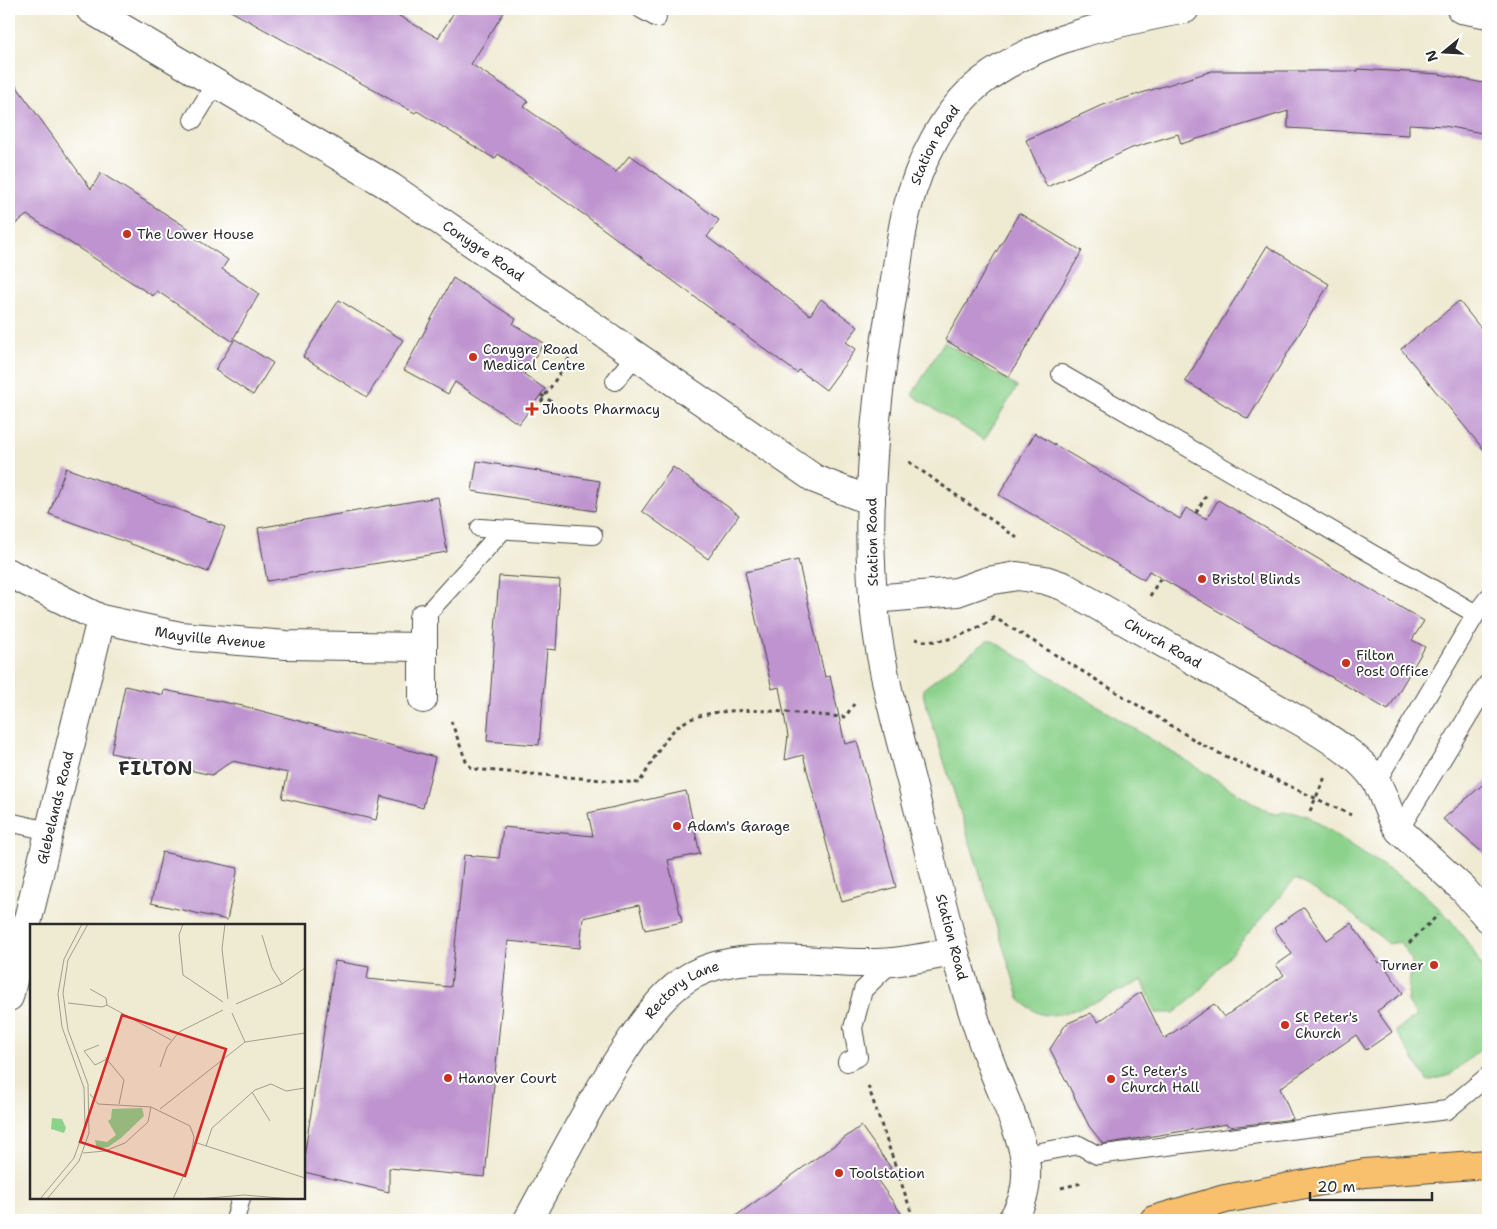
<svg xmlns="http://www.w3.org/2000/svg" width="1497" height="1229" viewBox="0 0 1497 1229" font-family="'Shantell Sans',sans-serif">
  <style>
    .green { fill: #8cd28c; stroke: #5c7e5c }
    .building { fill: #be93cf }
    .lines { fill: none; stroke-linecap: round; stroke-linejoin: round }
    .lane-casing { stroke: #484844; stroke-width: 20 }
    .street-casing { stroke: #484844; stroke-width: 30 }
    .primary-casing { stroke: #484844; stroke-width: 30 }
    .path { stroke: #484844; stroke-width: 3; stroke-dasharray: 4 4; stroke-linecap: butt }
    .lane { stroke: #fff; stroke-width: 18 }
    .street { stroke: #fff; stroke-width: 28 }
    .primary { stroke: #f8bf6c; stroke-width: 28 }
    .poi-dot { fill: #c8321e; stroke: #fff; stroke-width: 2 }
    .labels { text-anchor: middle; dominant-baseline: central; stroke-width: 4; stroke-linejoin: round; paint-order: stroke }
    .street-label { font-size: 14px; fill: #2b2b2b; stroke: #fff }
    .poi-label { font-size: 14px; fill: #2b2b2b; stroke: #fff; text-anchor: start }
    .district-label { font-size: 19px; font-weight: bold; letter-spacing: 1px; fill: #2b2b2b; stroke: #fff }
    .inset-road { fill: none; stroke: #a19e8f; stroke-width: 1 }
    .view { fill: #d62828; fill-opacity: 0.15; stroke: #d62828; stroke-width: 2.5 }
    .inset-edge { fill: none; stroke: #2b2b2b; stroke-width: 2.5 }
  </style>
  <rect width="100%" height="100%" fill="#fff"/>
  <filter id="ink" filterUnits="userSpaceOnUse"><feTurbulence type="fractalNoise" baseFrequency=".02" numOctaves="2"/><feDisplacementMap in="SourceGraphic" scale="10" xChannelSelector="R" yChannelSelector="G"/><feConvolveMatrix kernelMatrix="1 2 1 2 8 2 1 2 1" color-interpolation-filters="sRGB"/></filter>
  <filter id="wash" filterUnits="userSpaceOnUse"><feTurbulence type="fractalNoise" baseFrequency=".0096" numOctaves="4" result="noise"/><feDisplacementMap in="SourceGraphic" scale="20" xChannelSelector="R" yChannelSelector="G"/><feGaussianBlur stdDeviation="1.12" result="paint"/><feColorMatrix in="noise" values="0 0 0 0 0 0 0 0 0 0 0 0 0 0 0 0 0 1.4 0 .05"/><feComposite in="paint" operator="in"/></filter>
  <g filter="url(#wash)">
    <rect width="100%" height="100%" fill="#efead2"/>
    <g class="green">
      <path d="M944,342L1017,387L984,440L912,395Z"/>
      <path d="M987,641H993L1270,813L1291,812L1308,816L1421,891L1449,918L1473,950L1488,980V1043L1450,1075L1428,1081L1395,1031L1417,1016L1407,1001L1412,961L1400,942L1389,944L1338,903L1295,879L1194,997L1174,1013H1156L1142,980C1118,991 1072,1016 1047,1015C1036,1015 1028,1006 1020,1000L924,698L923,689Z"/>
    </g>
    <g id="blocks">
      <g class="building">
        <path d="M227,9H387L438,38L456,9H506L471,64L528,101L524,107L616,172L630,155L699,205L719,220L707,237L810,315L821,299L838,312L858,327L846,342L856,349L826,390L799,370L797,373L586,216L498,154L495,159L417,111L415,113Z"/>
        <path d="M1358,69L1439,74L1488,84V134L1444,126L1409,124V135L1288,128V111L1181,144L1178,134L1132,148L1047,187L1026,140L1100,106L1212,71H1358Z"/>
        <path d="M9,76L91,189L101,173L194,232L192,236L228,260L222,269L259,294L232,341L157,291L153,296L27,215L9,229Z"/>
        <path d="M1019,213L1082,251L1009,377L945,340Z"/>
        <path d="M1267,246L1329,284L1248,419L1185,381Z"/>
        <path d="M453,278L516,319L513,324L544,343L524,374L545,389L519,424L455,382L448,394L404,370Z"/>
        <path d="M339,300L403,340L367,397L303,357Z"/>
        <path d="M1459,301L1488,337V455L1401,349Z"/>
        <path d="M235,339L273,363L253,395L215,370Z"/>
        <path d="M1035,433L1180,519L1186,508L1207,519L1218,500L1424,621L1412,640L1425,647L1388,710L1149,571L1144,580L999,495Z"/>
        <path d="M477,461L600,481L595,511L472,491Z"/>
        <path d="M673,467L739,515L708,559L642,511Z"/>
        <path d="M66,468L225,527L208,572L49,514Z"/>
        <path d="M438,497L447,552L267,581L258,528Z"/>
        <path d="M798,560L825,677L830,676L845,744L857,741L896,887L842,902L803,755L785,760L788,736L779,687L772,689L745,572Z"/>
        <path d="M499,576L560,580L556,650L547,649L539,745L487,741Z"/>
        <path d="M125,686L163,695L164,690L243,706L435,757L423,808L381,796L376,820L282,798L288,773L232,761L212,775L111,753Z"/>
        <path d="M1488,780V857L1443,819Z"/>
        <path d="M686,791L700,854L668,860L682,922L645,930L639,905L583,918L580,948L508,941L485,1177L389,1168V1192L304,1172V1157L335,961L369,967L367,979L451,987L464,855L499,858L503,827L593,836L588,813Z"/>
        <path d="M162,852L238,868L227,920L151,903Z"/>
        <path d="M1304,907L1327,940L1351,923L1379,963L1381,961L1403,993L1377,1011L1392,1032L1366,1050L1356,1035L1280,1088L1293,1119L1230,1127L1227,1124L1103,1144L1089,1126L1050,1049L1066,1024L1091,1013L1098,1022L1141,992L1164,1039L1214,1004L1224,1017L1284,975L1276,965L1292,954L1274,928Z"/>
        <path d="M861,1126L891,1168L876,1178L906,1220H730Z"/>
      </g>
    </g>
  </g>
  <g filter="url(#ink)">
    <use href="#blocks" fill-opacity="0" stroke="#484844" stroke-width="1"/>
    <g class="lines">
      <g class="lane-casing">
        <g id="lane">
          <path d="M641,9L657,18"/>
          <path d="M193,120L216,83"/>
          <path d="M1061,374L1476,614"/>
          <path d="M615,381L635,356"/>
          <path d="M480,528L593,535"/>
          <path d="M423,618L503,530"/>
          <path d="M1376,782L1476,614L1488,598"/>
          <path d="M9,822L49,831"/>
          <path d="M1399,830L1488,683"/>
          <path d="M847,1062L858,1057L853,1028L863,990L893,961"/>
          <path d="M1024,1155L1079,1145L1097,1155L1447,1110L1488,1076"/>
          <path d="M235,1220L241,1198"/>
        </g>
      </g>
      <g class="street-casing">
        <g id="street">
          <path id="s1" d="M90,9L391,187L815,479L871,501"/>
          <path d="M1461,9L1488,14"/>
          <path id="s2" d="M9,573L101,619L180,636L286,645L423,647"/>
          <path id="s3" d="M873,599L957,592L988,581L1017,576L1045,580L1063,586L1314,729C1337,744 1361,758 1376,781C1385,797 1388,815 1399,830L1463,889L1488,918"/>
          <path d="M423,618V699"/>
          <path id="s4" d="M9,997L101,619"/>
          <path id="s5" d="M528,1220C559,1163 589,1104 625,1049C641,1025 659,998 683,981C697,971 716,965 733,962C781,955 828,964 876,963C902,963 929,956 954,952"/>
          <path id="s6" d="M1012,1220C1023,1203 1027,1188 1026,1167C1023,1135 1003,1097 992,1067C977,1030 966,991 955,953C940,898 927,843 913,788C899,734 883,679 876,623C862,518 876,396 893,292C898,265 900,235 907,209C919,163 943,112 981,82C1039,37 1115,23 1185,9"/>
        </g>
      </g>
      <g class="primary-casing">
        <path id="primary" d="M1154,1220L1225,1199L1365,1173L1488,1164"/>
      </g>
      <g class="path">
        <path d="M541,395L554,403"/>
        <path d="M541,402L572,354"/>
        <path d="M909,462L1020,540"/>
        <path d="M1196,513L1207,494"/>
        <path d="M1150,596L1161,577"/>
        <path d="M992,616L1206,747L1351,815"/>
        <path d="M915,639C943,647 970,632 994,619"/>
        <path d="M451,721L466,761L472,769L639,783C650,767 659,746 673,731C704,697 800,715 845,717L854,704"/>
        <path d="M1310,811L1325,777"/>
        <path d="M1409,943L1438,915"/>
        <path d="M868,1086L914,1220"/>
        <path d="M1061,1188L1082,1183"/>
      </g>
      <use href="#lane" class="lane"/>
      <use href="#street" class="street"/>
      <use href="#primary" class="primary"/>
    </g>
  </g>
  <g class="poi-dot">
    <circle cx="127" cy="234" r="5"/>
    <circle cx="473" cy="357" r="5"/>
    <path d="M529.5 401.5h5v5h5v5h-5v5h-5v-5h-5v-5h5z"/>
    <circle cx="1202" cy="579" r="5"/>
    <circle cx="1346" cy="663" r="5"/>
    <circle cx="677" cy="826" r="5"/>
    <circle cx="1434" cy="965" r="5"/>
    <circle cx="1285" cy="1025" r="5"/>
    <circle cx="448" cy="1078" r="5"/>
    <circle cx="1111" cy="1079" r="5"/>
    <circle cx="839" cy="1173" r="5"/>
  </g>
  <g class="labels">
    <g class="street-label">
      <text stroke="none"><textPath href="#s6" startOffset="1108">Station Road</textPath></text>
      <text stroke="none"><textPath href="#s1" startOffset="462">Conygre Road</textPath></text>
      <text transform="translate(872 542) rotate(-91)">Station Road</text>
      <text stroke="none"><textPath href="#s2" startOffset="214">Mayville Avenue</textPath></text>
      <text stroke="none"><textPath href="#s3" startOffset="309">Church Road</textPath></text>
      <text stroke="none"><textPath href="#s4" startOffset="195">Glebelands Road</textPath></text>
      <text transform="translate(952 937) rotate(75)">Station Road</text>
      <text stroke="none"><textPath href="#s5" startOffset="281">Rectory Lane</textPath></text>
    </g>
    <g class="poi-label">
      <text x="137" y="234">The Lower House</text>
      <text x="483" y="349">Conygre Road<tspan x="483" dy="16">Medical Centre</tspan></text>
      <text x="542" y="409">Jhoots Pharmacy</text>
      <text x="1212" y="579">Bristol Blinds</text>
      <text x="1356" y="655">Filton<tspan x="1356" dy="16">Post Office</tspan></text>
      <text x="687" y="826">Adam's Garage</text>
      <text x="1424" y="965" text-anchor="end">Turner</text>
      <text x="1295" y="1017">St Peter's<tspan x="1295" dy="16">Church</tspan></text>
      <text x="1121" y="1071">St. Peter's<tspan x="1121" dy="16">Church Hall</tspan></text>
      <text x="458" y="1078">Hanover Court</text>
      <text x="849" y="1173">Toolstation</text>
    </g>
    <g class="district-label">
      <text x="156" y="768">FILTON</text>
    </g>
  </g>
  <g transform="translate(30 924)">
    <rect width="275" height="275" fill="#efead2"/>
    <path d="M112,184L114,192L91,214L78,223L67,225L65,216L77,218L86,211L78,197L81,195L82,185ZM22,194L32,195L36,204L34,209L21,205Z" fill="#8cd28c"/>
    <path class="inset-road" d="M153,0L149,11L153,51L193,78M195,0L192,25L198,75M232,11L242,44L252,60M60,65L76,74L77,81M38,79L72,83L77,81L141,116M206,80L252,60L275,44M202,89L215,118M69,121L54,127L65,141L77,135M75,133L94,156L89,180M130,143L137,123L149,108L193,86M222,168L240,197M60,170L68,180L121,183L160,202L164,213L160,237L143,275M130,185L215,118L275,109M164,218L275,254M176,222L182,204L225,166L241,160L256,167L275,164M53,229L75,227L95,219L118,198L121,183M10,275L44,234L55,203L54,164L32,103L28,70L34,35L52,0M17,275L49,237L59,209L58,160L38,106L33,69L38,36L58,0M168,275L214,271L262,275"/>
    <path class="view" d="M92,91L196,125L155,252L50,218Z"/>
    <rect width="275" height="275" class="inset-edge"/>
  </g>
  <rect width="1497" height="1229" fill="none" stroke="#fff" stroke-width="30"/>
  <g transform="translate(1444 52) rotate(252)" stroke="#ffffff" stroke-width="4" paint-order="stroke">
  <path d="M0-4L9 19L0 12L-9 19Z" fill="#2b2b2b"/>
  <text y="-8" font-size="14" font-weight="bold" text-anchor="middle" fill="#2b2b2b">N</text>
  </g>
  <path d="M1310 1192v8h122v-8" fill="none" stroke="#2b2b2b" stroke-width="2.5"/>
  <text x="1317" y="1192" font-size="15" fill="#2b2b2b" stroke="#ffffff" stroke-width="4" paint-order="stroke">20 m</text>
</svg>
